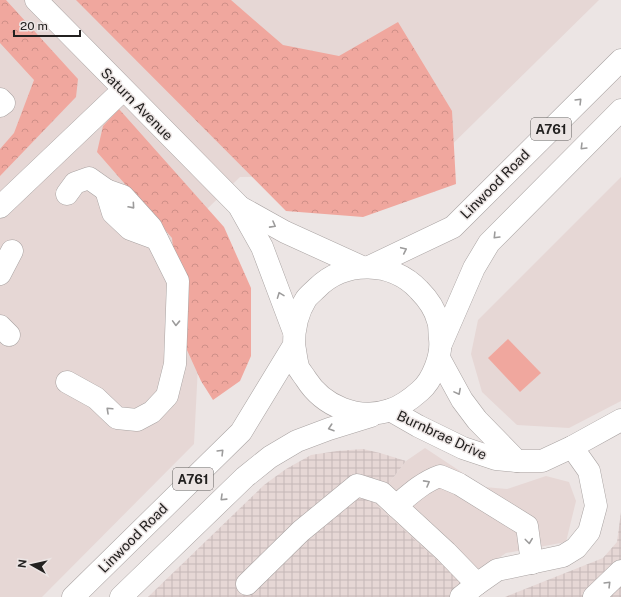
<svg xmlns="http://www.w3.org/2000/svg" width="621" height="597" viewBox="0 0 621 597" font-family="'Public Sans',sans-serif">
  <style>
    .built { fill: #e6d7d5 }
    .industrial { fill: url(#industrial-grid) }
    .forest { fill: url(#forest-crowns) }
    .park { fill: #f0a79e }
    .lines { fill: none; stroke-linecap: round; stroke-linejoin: round }
    .minor-casing { stroke: #a9a3a2; stroke-width: 23 }
    .major-casing { stroke: #a9a3a2; stroke-width: 23 }
    .minor { stroke: #fff; stroke-width: 22 }
    .major { stroke: #fff; stroke-width: 22 }
    .oneway { stroke: #9c9b9b }
    .labels { text-anchor: middle; dominant-baseline: central; stroke-width: 3; stroke-linejoin: round; paint-order: stroke }
    .shield { fill: #ece5e4; stroke: #5f5c5b; stroke-width: 1 }
    .shield-label { font-size: 13px; font-weight: bold; fill: #232120 }
    .street-label { font-size: 14px; fill: #232120; stroke: #ece5e4 }
  </style>
  <defs>
    <pattern id="industrial-grid" width="8" height="8" patternUnits="userSpaceOnUse"><rect width="8" height="8" fill="#e6d7d5"/><path d="M0 4h8M4 0v8" fill="none" stroke="#c5b8b7"/></pattern>
    <pattern id="forest-crowns" width="20" height="18" patternUnits="userSpaceOnUse"><rect width="20" height="18" fill="#f0a79e"/><path d="M2 6a3 3 0 1 1 6 0M12 15a3 3 0 1 1 6 0" fill="none" stroke="#ce8f88"/></pattern>
  </defs>
  <rect width="100%" height="100%" fill="#ece5e4"/>
  <g class="built">
    <path d="M0,0H599L421,175L240,177L206,210L194,444L42,597H0Z"/>
    <path d="M621,177V401L569,428L517,425L482,392L471,354L478,320Z"/>
    <path d="M425,448L484,487L507,489L546,476L569,482L576,501L566,542L506,553L462,583L374,503L406,461Z"/>
  </g>
  <g class="industrial">
    <path d="M363,449L380,453L406,461L374,503L478,597H148L264,485L286,469L311,455L337,451Z"/>
    <path d="M621,512V597H505L603,558L617,542Z"/>
  </g>
  <g class="forest">
    <path d="M0,0H6L78,79L76,97L0,176V149L14,133L34,80L0,43Z"/>
    <path d="M76,0H231L283,45L339,56L398,22L452,111L456,184L363,217L286,211Z"/>
    <path d="M119,109L224,227L251,288V356L240,381L213,400L201,381L182,339L172,238L97,152L103,126Z"/>
  </g>
  <path class="park" d="M508,339L541,373L520,392L488,358Z"/>
  <g class="lines">
    <g class="minor-casing">
      <g id="minor">
        <path d="M36,0L239,206L262,247L294,332"/>
        <path d="M0,99L4,103L0,106"/>
        <path d="M106,190L113,213L130,229L157,239"/>
        <path d="M0,207L123,90"/>
        <path d="M240,207L285,232L362,267"/>
        <path d="M0,274L12,251"/>
        <path d="M0,326L9,335"/>
        <path d="M439,358L462,400L477,420L517,461"/>
        <path d="M67,382L96,398L117,418L137,420L152,412L167,396L175,364L178,281L151,227L123,196L106,190L89,178L75,183L67,194"/>
        <path d="M390,410L418,426L463,448L496,459L517,461H542L572,447L621,420"/>
        <path d="M396,506C410,494 423,482 440,476L459,484L527,526L532,563"/>
        <path d="M247,584L301,531L357,485L382,493L446,552L477,584L497,570L563,556L576,548L589,532L596,506L589,471L572,447"/>
        <path d="M461,597L477,584"/>
        <path d="M594,597L621,571"/>
      </g>
    </g>
    <g class="major-casing">
      <g id="major">
        <path d="M369,267L453,227L621,60"/>
        <path d="M441,344L474,268L489,243L621,110"/>
        <path d="M73,597L241,432L294,345C294,329 297,313 306,299C309,295 313,292 317,288C345,260 392,261 419,290C427,298 435,309 438,321C440,326 439,333 440,339C442,355 433,380 420,391C411,399 402,406 390,410C358,421 323,406 306,379C304,376 301,372 299,369C296,362 296,353 294,345"/>
        <path d="M121,597L245,477L270,457L297,441L329,429L371,416"/>
      </g>
    </g>
    <use href="#minor" class="minor"/>
    <use href="#major" class="major"/>
  </g>
  <defs><path id="oneway-chevron" d="M-2-3.5L2.5 0L-2 3.5" fill="none" stroke-width="1.6" stroke-linecap="round" stroke-linejoin="round"/></defs>
  <g class="oneway">
    <use href="#oneway-chevron" transform="translate(579 101) rotate(-45)"/>
    <use href="#oneway-chevron" transform="translate(583 147) rotate(135)"/>
    <use href="#oneway-chevron" transform="translate(132 206) rotate(49)"/>
    <use href="#oneway-chevron" transform="translate(273 225) rotate(29)"/>
    <use href="#oneway-chevron" transform="translate(496 236) rotate(134)"/>
    <use href="#oneway-chevron" transform="translate(404 250) rotate(-25)"/>
    <use href="#oneway-chevron" transform="translate(280 295) rotate(-111)"/>
    <use href="#oneway-chevron" transform="translate(176 323) rotate(92)"/>
    <use href="#oneway-chevron" transform="translate(458 392) rotate(62)"/>
    <use href="#oneway-chevron" transform="translate(109 410) rotate(-137)"/>
    <use href="#oneway-chevron" transform="translate(331 428) rotate(162)"/>
    <use href="#oneway-chevron" transform="translate(221 452) rotate(-45)"/>
    <use href="#oneway-chevron" transform="translate(427 483) rotate(-29)"/>
    <use href="#oneway-chevron" transform="translate(223 498) rotate(136)"/>
    <use href="#oneway-chevron" transform="translate(529 541) rotate(83)"/>
    <use href="#oneway-chevron" transform="translate(608 584) rotate(-45)"/>
  </g>
  <g class="labels">
    <g class="shield">
      <rect x="531" y="118" width="40" height="22" rx="3"/>
      <rect x="173" y="468" width="40" height="22" rx="3"/>
    </g>
    <g class="shield-label">
      <text x="551" y="129">A761</text>
      <text x="193" y="479">A761</text>
    </g>
    <g class="street-label">
      <text transform="translate(137 104) rotate(45)">Saturn Avenue</text>
      <text transform="translate(495 184) rotate(-45)">Linwood Road</text>
      <text transform="translate(442 435) rotate(25)">Burnbrae Drive</text>
      <text transform="translate(133 538) rotate(-45)">Linwood Road</text>
    </g>
  </g>
  <g transform="translate(32 565) rotate(278)" stroke="#ece5e4" stroke-width="3" paint-order="stroke">
  <path d="M0-3L7 15L0 10L-7 15Z" fill="#232120"/>
  <text y="-6" font-size="11" font-weight="bold" text-anchor="middle" fill="#232120">N</text>
  </g>
  <path d="M14 30v6h66v-6" fill="none" stroke="#232120" stroke-width="2"/>
  <text x="20" y="30" font-size="12" fill="#232120" stroke="#ece5e4" stroke-width="3" paint-order="stroke">20 m</text>
</svg>
